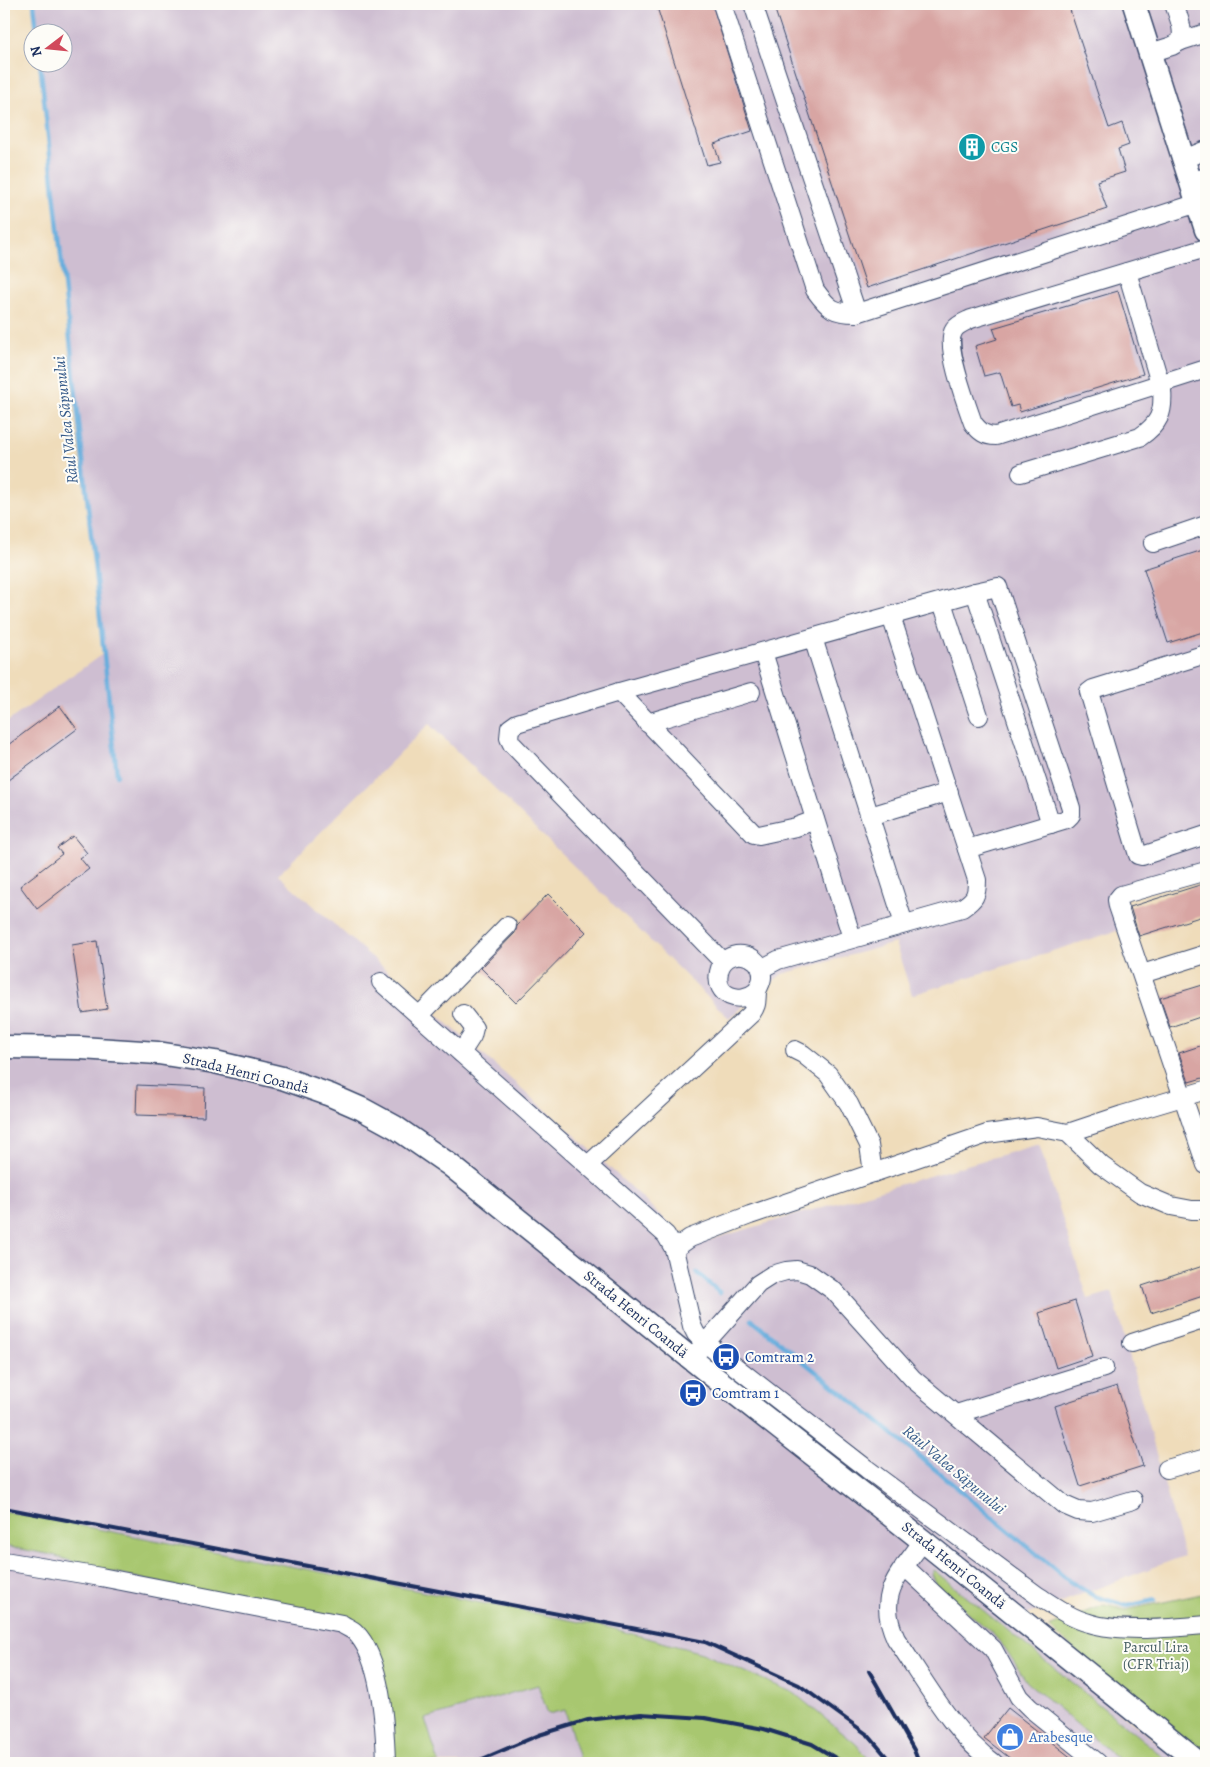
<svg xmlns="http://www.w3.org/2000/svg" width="1210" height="1767" viewBox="0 0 1210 1767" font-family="Alegreya,serif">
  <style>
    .industrial { fill: #cebed1 }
    .green { fill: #a8c76f; stroke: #627b66 }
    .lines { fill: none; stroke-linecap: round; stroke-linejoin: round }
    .stream { stroke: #67addd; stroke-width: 4.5 }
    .building { fill: #d8a5a3 }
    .minor-casing { stroke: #3b496c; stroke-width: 20 }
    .major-casing { stroke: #3b496c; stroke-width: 25 }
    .minor { stroke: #fff; stroke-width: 18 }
    .major { stroke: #fff; stroke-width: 22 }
    .rail { stroke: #1b2f5e; stroke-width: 4 }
    .labels { text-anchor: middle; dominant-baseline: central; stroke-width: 4; stroke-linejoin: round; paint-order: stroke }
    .culture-label { font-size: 15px; fill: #0d838f; stroke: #fdfcf7; text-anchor: start }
    .street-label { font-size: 15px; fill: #1b2f5e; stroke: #fdfcf7 }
    .transit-label { font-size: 15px; fill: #164399; stroke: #fdfcf7; text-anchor: start }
    .park-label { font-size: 15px; fill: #455d63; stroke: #fdfcf7 }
    .shop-label { font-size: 15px; fill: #366cbe; stroke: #fdfcf7; text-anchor: start }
    .water-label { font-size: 16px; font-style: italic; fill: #365b8a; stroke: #fdfcf7 }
  </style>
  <rect width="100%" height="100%" fill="#fdfcf7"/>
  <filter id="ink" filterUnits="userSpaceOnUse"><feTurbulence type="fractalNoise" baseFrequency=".02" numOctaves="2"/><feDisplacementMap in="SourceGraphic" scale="10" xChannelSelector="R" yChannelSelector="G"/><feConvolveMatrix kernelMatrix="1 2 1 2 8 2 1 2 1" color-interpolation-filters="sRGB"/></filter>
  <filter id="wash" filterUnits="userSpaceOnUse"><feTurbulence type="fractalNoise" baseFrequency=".0096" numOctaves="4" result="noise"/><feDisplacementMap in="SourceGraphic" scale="20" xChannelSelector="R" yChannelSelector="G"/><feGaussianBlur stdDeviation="1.12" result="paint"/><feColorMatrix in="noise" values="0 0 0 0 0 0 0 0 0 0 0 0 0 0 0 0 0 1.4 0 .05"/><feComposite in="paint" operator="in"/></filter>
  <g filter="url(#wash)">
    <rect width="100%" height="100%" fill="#efdcba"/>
    <path class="industrial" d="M32,4H1206V872L1114,900L1123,929L912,995L895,943L782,974L729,1018L429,724L278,875L577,1137L692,1245L1039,1144L1088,1299L1112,1292L1184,1556L1008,1622L1182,1763H4V724L104,653L38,63L62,62V32H35Z"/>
    <g class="green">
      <path d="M4,1511L611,1628L702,1653L794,1693L856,1744L872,1763H565L579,1759L565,1710L548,1714L538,1685L425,1719L439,1763H393V1722L381,1667L361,1628L85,1566L53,1555L4,1546Z"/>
      <path d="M933,1570L936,1572L1171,1763H1123L1027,1682L1005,1648L992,1633L935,1583L931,1574Z"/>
      <path d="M1206,1593V1759L1164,1731L1049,1627L1104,1605L1126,1610Z"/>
    </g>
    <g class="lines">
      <g class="stream">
        <path d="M34,4L37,32"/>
        <path d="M40,62L117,775"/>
        <path d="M697,1273L720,1293"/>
        <path d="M752,1320L877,1421L1069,1581L1094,1596L1127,1606L1155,1600"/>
      </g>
    </g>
    <g id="blocks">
      <g class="building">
        <path d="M656,4H712L752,131L714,144L720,162L707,165Z"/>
        <path d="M773,4H1068L1109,128L1122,123L1129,145L1118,149L1125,172L1097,181L1107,209L867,288Z"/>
        <path d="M1118,291L1143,374L1020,412L1018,405L1011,407L1000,372L984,376L975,346L997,339L993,328Z"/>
        <path d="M1206,549V631L1168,643L1144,569Z"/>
        <path d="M60,706L77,729L4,783V748Z"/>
        <path d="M73,836L87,853L80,858L89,869L37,909L20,886L62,854L57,848Z"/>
        <path d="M1206,883V915L1139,936L1130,907Z"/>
        <path d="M548,894L586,932L516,1003L481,968L515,933L517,926Z"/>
        <path d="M97,941L107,1009L82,1013L72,945Z"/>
        <path d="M1206,984V1015L1170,1027L1160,998Z"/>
        <path d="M1206,1044V1077L1189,1082L1179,1053Z"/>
        <path d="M137,1085L205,1088L204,1117L136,1115Z"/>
        <path d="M1206,1265V1295L1151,1313L1142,1286Z"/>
        <path d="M1075,1301L1092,1356L1056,1368L1039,1313Z"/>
        <path d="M1117,1386L1143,1466L1080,1486L1055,1406Z"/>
        <path d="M1008,1708L1078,1763H1016L984,1738Z"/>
      </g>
    </g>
  </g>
  <g filter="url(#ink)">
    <use href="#blocks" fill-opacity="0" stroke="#3b496c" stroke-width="1"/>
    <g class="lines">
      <g class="minor-casing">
        <g id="minor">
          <path d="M722,4L815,290C829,309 833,313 857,313L1198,203"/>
          <path d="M753,4L857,313"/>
          <path d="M1181,41L1206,33"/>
          <path d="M1150,53L1172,46L1181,41C1184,28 1178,16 1174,4"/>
          <path d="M1184,159L1206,150"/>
          <path d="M1191,182L1206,177"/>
          <path d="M1206,248L971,319C965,322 958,324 954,330C944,344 967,406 973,423C980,432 985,436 996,436L1206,369"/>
          <path d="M1021,473L1140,437C1159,424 1164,413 1162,390L1127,272"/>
          <path d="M1153,543L1206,525"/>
          <path d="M975,592L1051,824"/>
          <path d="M942,602L979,716"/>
          <path d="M813,638L904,924"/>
          <path d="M763,652L852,938"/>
          <path d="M1206,654L1093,689L1089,692L1138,855L1142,856L1206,835"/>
          <path d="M619,692L754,834L759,835L796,827L815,820"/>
          <path d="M647,723L751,692"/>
          <path d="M870,816L949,792"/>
          <path d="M1206,871L1121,895L1117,900L1118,906L1206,1165"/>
          <path d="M723,962L512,744L509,738L510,728L517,723L619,692L975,592L998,587L1071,808V815L1067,819L967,849"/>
          <path d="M761,969L778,960L962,908C975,899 977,896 977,880L891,616"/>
          <path d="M1142,974L1206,954"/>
          <path d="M381,982L666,1235L674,1249L692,1326L696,1334L705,1343L867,1469L1038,1596C1054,1606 1070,1618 1089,1623C1120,1633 1173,1628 1206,1625"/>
          <path d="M419,1016L507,926"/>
          <path d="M795,1050L803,1054L828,1074L849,1104L869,1145L873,1173"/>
          <path d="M461,1053L472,1036L474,1028L463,1014"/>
          <path d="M1068,1133L1122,1115L1206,1090"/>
          <path d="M588,1165L751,1014C758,1004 756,1002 757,992C758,987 762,983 762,977C763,951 724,946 719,972C714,996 740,1005 757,991"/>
          <path d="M674,1249L690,1238L750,1215L987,1134L1037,1127L1068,1133L1101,1165L1140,1193L1171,1206L1192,1210H1206"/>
          <path d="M1132,1343L1206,1319"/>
          <path d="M698,1351L758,1284L772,1275L786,1271L797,1270L810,1274L834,1291L913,1379L1064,1505L1078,1511L1092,1512L1133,1500"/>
          <path d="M956,1414L1104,1368"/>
          <path d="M1167,1469L1206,1458"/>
          <path d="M923,1541C899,1575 875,1594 896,1639C925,1681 952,1733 994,1763"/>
          <path d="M4,1561L101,1577L342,1624C346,1627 352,1629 355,1632C382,1658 385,1728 386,1763"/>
          <path d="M904,1566L993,1649L1019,1697L1030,1708L1098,1763"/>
        </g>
      </g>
      <g class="major-casing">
        <g id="major">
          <path d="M1134,4L1206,230"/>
          <path d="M4,1047L81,1048L158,1053L215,1062L282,1078L330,1095L362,1109L395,1127L450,1165L709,1373L923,1541L1199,1763"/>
        </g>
      </g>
      <use href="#minor" class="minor"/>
      <use href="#major" class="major"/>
      <g class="rail">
        <path d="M4,1508L705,1642L799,1685L868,1735L892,1763"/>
        <path d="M869,1671L914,1750L919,1763"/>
        <path d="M473,1763L539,1735L588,1720L641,1714L705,1718L764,1729L812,1744L844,1763"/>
      </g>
    </g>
  </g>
  <defs>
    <g id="building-disc" transform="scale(1.4375)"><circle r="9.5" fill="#0f9aa8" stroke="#fdfcf7"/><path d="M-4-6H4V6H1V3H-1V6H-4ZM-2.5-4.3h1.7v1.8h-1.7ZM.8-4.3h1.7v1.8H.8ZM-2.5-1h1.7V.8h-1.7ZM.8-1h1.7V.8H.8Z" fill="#fff"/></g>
    <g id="bus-disc" transform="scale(1.4375)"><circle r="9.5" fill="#1a4fb4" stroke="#fdfcf7"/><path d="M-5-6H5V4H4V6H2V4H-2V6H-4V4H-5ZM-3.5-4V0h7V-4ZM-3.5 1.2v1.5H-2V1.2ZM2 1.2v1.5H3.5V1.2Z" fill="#fff"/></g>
    <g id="shop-disc" transform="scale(1.4375)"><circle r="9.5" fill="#3f7fe0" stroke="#fdfcf7"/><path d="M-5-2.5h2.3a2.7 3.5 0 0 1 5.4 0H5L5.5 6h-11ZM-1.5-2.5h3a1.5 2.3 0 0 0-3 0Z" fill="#fff"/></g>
  </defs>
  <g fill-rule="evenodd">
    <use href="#building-disc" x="972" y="147"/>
    <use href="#bus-disc" x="726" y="1357"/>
    <use href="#bus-disc" x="693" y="1393"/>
    <use href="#shop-disc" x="1010" y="1737"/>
  </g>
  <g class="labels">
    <g class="culture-label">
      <text x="991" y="147">CGS</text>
    </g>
    <g class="street-label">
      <text transform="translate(246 1073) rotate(14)">Strada Henri Coandă</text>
      <text transform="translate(636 1314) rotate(39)">Strada Henri Coandă</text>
      <text transform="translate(954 1565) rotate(39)">Strada Henri Coandă</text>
    </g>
    <g class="transit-label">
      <text x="745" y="1357">Comtram 2</text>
      <text x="712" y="1393">Comtram 1</text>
    </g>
    <g class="park-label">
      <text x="1156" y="1647">Parcul Lira<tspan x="1156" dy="17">(CFR Triaj)</tspan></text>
    </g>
    <g class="shop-label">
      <text x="1029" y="1737">Arabesque</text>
    </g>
    <g class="water-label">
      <text transform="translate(66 420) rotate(-96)">Râul Valea Săpunului</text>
      <text transform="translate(954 1470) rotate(40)">Râul Valea Săpunului</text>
    </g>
  </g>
  <rect width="1210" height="1767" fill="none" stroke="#fdfcf7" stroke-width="20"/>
  <g transform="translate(48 48) rotate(254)"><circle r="24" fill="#fdfcf7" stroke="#a3aaba"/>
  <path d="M0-4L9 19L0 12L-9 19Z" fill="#d1495b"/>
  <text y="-8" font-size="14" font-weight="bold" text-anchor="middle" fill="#1b2f5e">N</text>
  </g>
</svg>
